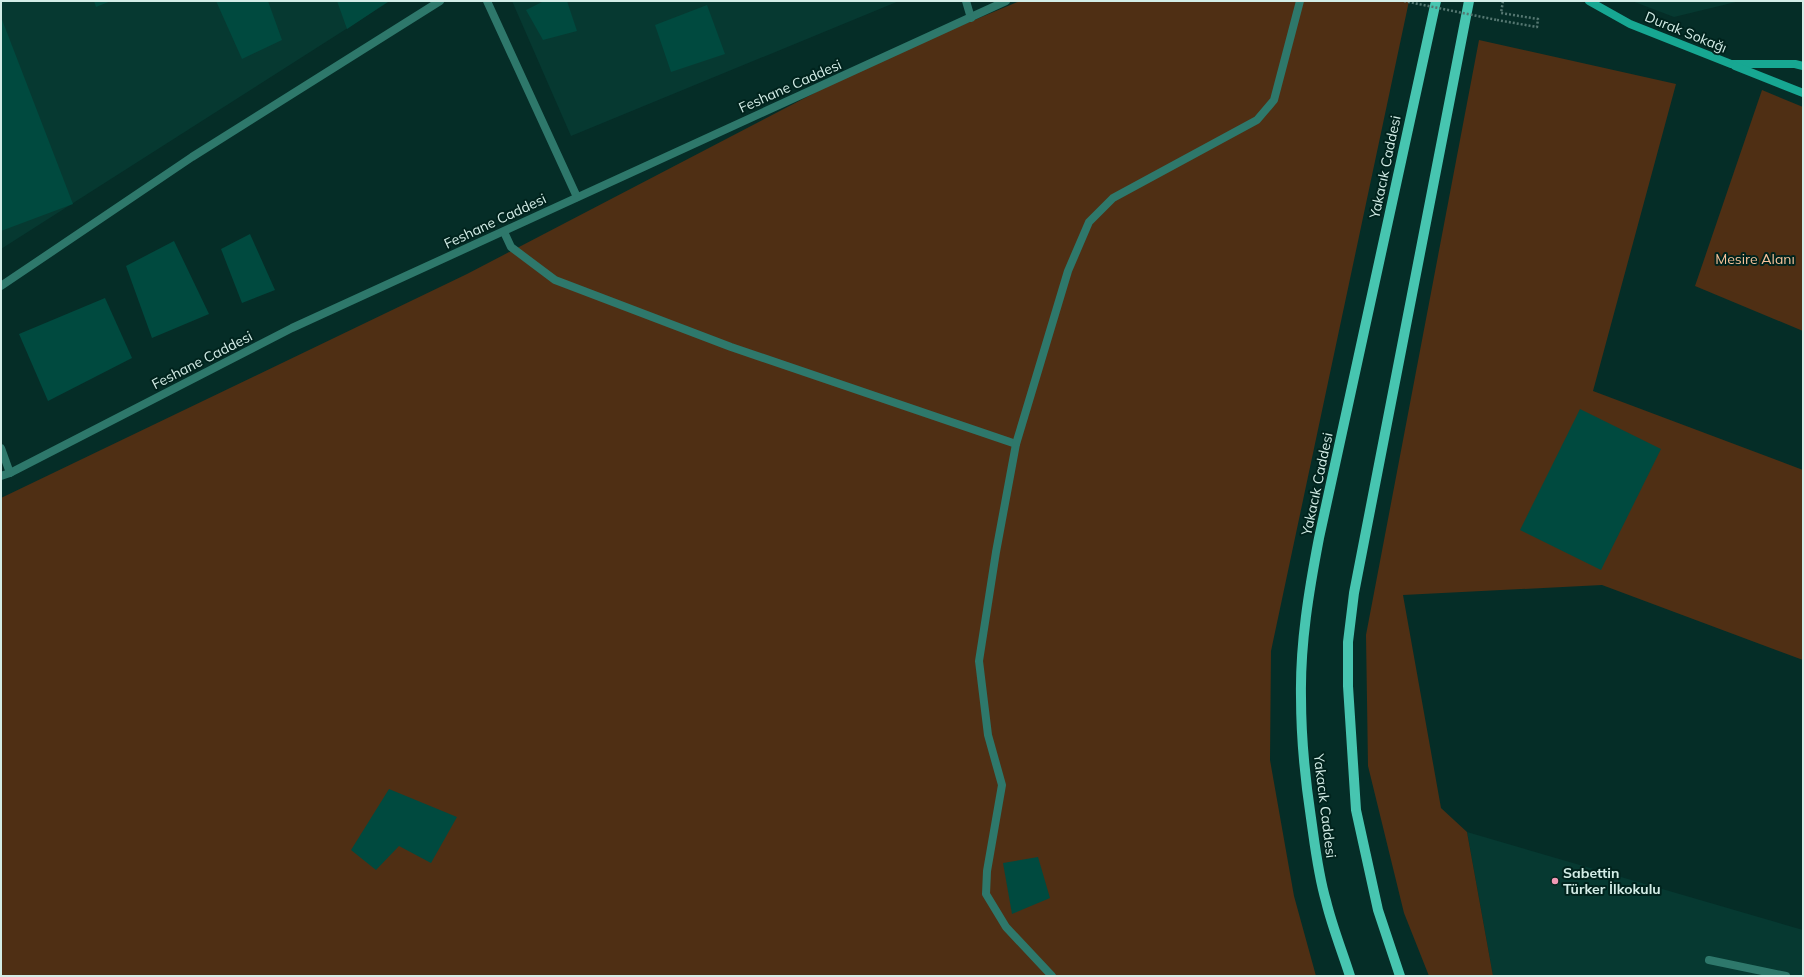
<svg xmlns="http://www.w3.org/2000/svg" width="1804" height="977" viewBox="0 0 1804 977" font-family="Mulish,sans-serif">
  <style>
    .built { fill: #063931 }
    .green { fill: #4f2f14 }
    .building { fill: #004a3f }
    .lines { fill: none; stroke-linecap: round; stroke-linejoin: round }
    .path { stroke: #557771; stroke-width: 2.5; stroke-dasharray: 2 2; stroke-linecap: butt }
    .lane { stroke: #2e786b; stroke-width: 8 }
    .street { stroke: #2e786b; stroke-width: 8 }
    .secondary { stroke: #17a792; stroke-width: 8 }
    .primary { stroke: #47c5b0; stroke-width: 10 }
    .path-bridge { stroke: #557771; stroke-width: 2.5; stroke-dasharray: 2 2; stroke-linecap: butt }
    .poi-dot { fill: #f09ab5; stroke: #00231d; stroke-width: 1.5 }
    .labels { text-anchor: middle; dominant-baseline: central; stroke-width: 4; stroke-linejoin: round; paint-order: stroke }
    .street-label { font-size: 14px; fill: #d3ede7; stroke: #00231d }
    .park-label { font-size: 14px; fill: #f7c39b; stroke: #00231d }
    .poi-label { font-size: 14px; font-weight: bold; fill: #d3ede7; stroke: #00231d; text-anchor: start }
  </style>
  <rect width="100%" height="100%" fill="#052d27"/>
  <g class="built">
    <path d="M1,1H390L1,249Z"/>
    <path d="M512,1H899L571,136Z"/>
    <path d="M1632,1H1740L1674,17Z"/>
    <path d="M1467,832L1803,930V976H1493Z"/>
  </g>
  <g class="green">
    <path d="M1020,1H1409L1271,651L1270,760L1294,896L1316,976H1V498L467,274L876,61Z"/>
    <path d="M1479,40L1676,84L1593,391L1803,470V660L1602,585L1403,595L1441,808L1467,832L1493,976H1429L1404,913L1368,766L1366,635Z"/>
    <path d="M1762,90L1803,107V331L1695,286Z"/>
  </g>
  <g class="building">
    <path d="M94,1H111L96,7Z"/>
    <path d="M216,1H268L282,40L242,59Z"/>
    <path d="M337,1H389L347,29Z"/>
    <path d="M544,1H567L577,31L543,40L526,10Z"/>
    <path d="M707,5L725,54L671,72L655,25Z"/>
    <path d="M1,17L73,204L1,231Z"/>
    <path d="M250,234L275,290L242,303L221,249Z"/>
    <path d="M174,241L209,314L152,338L126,266Z"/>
    <path d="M105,298L132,358L48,401L19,334Z"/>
    <path d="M1580,409L1661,449L1601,570L1520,530Z"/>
    <path d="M389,789L457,817L431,863L399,846L376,870L351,850Z"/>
    <path d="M1038,857L1050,898L1012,914L1003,863Z"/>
  </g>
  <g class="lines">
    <path class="path" d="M1497,20L1537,27L1538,19L1501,13L1503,1"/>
    <g class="lane">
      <path d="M487,1L577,197"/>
      <path d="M504,232L511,247L555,280L731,347L1016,444"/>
      <path d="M1,286L192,157L440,1"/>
      <path d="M1709,960L1786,976"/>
      <path d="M1052,976L1006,927L986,894L987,871L1002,785L988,735L979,661L996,552L1016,444L1068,271L1089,222L1113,198L1257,120L1274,100L1300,1"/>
    </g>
    <g class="street">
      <path d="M966,1L971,18"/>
      <path d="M1,448L10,473"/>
      <path d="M1,476L10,473L292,328L1006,1"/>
    </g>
    <g class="secondary">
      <path d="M1589,1L1630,24L1731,64H1795L1803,66"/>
      <path d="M1735,66L1803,93"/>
    </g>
    <g class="primary">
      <path d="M1350,976C1342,951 1332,926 1326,901C1318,874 1315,846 1311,818C1305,778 1301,737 1301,697C1300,644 1309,590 1319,538L1436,1"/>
      <path d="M1400,976L1378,910L1356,810L1348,686V642L1354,593L1469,1"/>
    </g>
    <path class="path-bridge" d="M1404,1L1497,20"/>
  </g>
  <circle class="poi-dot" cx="1555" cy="881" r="4"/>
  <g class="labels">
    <g class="street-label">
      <text transform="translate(1686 32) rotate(22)">Durak Sokağı</text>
      <text transform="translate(790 86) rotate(-24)">Feshane Caddesi</text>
      <text transform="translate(1385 167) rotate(-78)">Yakacık Caddesi</text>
      <text transform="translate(495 221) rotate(-25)">Feshane Caddesi</text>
      <text transform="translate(202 360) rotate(-27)">Feshane Caddesi</text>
      <text transform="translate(1317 484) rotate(-78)">Yakacık Caddesi</text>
      <text transform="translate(1325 806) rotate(83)">Yakacık Caddesi</text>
    </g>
    <g class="park-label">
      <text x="1755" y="259">Mesire Alanı</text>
    </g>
    <g class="poi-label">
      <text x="1563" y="873">Sabettin<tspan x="1563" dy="16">Türker İlkokulu</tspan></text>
    </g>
  </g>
  <rect width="1804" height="977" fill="none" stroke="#d3ede7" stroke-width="4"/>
</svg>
